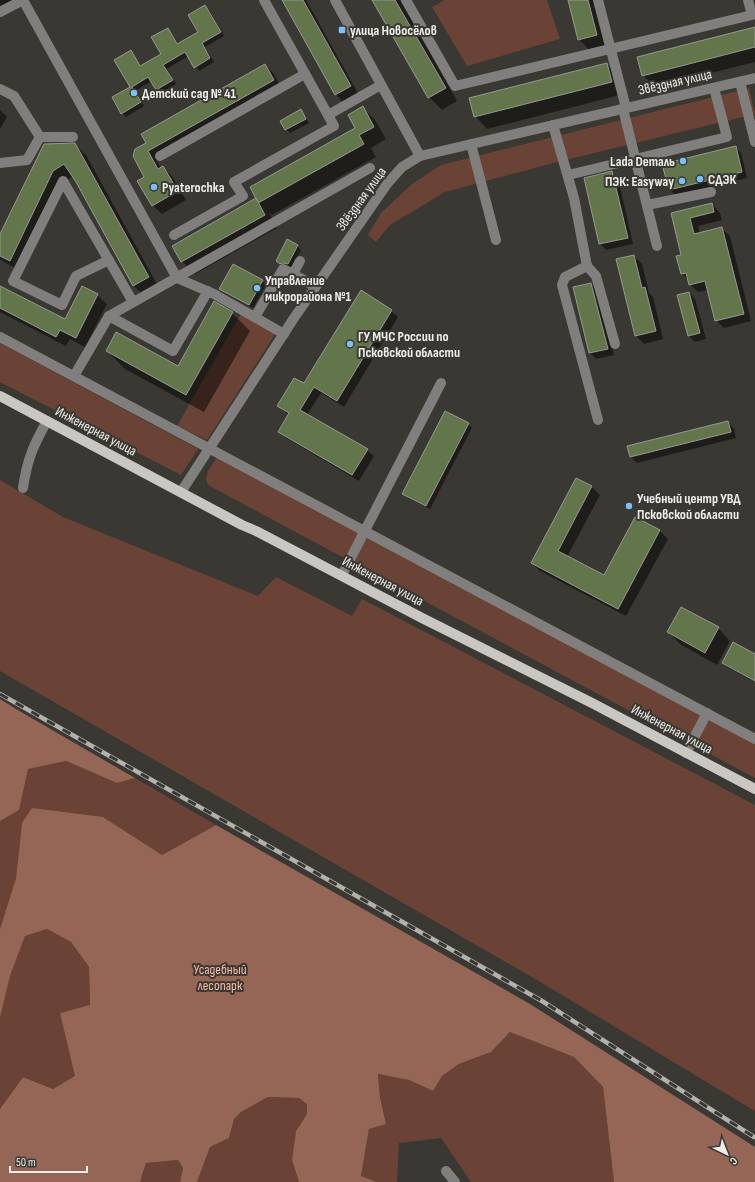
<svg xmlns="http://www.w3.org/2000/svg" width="755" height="1182" viewBox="0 0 755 1182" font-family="'Sofia Sans Condensed',sans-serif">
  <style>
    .green { fill: #6a4336 }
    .forest { fill: #956556 }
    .shadow { fill: #0007 }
    .building { fill: #63754a; stroke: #969993 }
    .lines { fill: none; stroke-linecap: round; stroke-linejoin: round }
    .minor { stroke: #817f7d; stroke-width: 10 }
    .major { stroke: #cac6c1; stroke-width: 10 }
    .rail-casing { stroke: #b2b1ad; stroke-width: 4.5 }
    .rail { stroke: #393832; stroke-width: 3; stroke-dasharray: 9; stroke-linecap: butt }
    .poi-dot { fill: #7bbef8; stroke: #393832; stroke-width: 1.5 }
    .labels { text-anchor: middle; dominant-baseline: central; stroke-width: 4; stroke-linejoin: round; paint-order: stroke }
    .poi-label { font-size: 14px; font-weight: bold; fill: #efeeeb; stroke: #393832; text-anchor: start }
    .street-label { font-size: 14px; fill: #efeeeb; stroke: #393832 }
    .park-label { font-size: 14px; fill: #f8baa5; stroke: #393832 }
  </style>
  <rect width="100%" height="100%" fill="#393832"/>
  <g class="green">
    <path d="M445,0H547L560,39L467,66L432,7Z"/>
    <path d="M749,88L755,114L557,162L445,192L390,225L376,242L368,235L381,213L412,184L441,165Z"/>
    <path d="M241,314L276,333L207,440L177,426Z"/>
    <path d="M0,343L198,449L181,475L0,382Z"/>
    <path d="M219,454L755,741V778L208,485L206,479L208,471Z"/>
    <path d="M0,480L63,517L258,596L276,577L352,616L362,599L755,805V1111L537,980L0,671Z"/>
    <path d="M66,761L117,783L135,778L216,825L162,855L103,817L22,823L16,878L0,929V821L19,810L27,769Z"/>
    <path d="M47,929L71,942L89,967L90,1006L60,1013L76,1076L53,1089L23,1077L0,1109V1011L10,975L25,936Z"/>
    <path d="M510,1032L574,1057L603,1087L614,1182H471L441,1138L399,1143L397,1182H377L361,1176L369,1129L386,1123L380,1097L378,1074L409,1080L433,1091L442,1076L459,1064L491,1052Z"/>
    <path d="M268,1097L299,1098L307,1103V1114L296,1131L292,1160L299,1182H197L210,1147L229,1138L234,1119L241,1112Z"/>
    <path d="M178,1160L183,1168L180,1182H140L146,1163Z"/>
  </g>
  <g class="forest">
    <path d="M0,699L16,709L135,778L117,783L66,761L28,769L19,810L0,821Z"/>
    <path d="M32,808L103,817L162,855L216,825L530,1004L755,1147V1182H614L603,1087L574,1057L510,1032L491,1052L459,1064L442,1076L433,1091L409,1080L378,1074L380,1097L386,1124L369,1129L361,1176L377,1182H299L292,1160L296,1131L307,1114V1104L299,1098L268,1097L241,1112L234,1119L229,1138L210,1147L197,1182H180L183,1168L178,1160L146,1163L140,1182H0V1109L23,1077L53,1089L75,1076L60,1013L90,1005L89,967L71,942L47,929L25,936L10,976L0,1017V929L16,878L22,823Z"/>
  </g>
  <g class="shadow">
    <path d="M0,0H27L0,15Z"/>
    <path d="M283,0H306L359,95L345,104L336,95Z"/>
    <path d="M374,0H400L457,101L442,110L429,97Z"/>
    <path d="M569,0H597L609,47L591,52L579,39Z"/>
    <path d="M205,7L209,10L224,36L205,47L214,62L199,71L188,56L167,69L176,84L161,93L152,81L135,91L144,106L126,117L122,113L131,87L130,51L141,66L162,54L168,29L171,33L178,45L199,32Z"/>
    <path d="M755,28V62L655,87L643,75Z"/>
    <path d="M607,64L619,77L624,94L487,129L475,116Z"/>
    <path d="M265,65L274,74L282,89L156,160L161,168L163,167L172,176L186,200L162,214L153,206L139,181L146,177L134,156Z"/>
    <path d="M363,108L375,120L386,139L371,148L376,157L272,215L269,212L277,228L195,274L182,261L174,246L256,200L259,203L251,187L356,128Z"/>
    <path d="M0,110L7,117L0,129Z"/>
    <path d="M301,111L309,123L290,133L286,129Z"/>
    <path d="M74,144L86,155L159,288L144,296L133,285L73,176L64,182L21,271L4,262L0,259V236Z"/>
    <path d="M735,147L741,153L747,178L676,196L670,190Z"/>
    <path d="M611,172L618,178L633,244L606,250L600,244L585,179Z"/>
    <path d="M712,204L720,213L722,220L698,226L700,234L721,228L730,236L751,321L724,328L716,320L708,290L698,292L690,284L688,280L682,273V256L672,214Z"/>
    <path d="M297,246L301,250L292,267L281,265L277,261Z"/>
    <path d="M634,256L642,264L649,293L653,297L663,339L644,344L636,336Z"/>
    <path d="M262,281L266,285L253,308L225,293L221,289Z"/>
    <path d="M591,284L597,290L614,355L596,359L590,353L574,288Z"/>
    <path d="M0,287L66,321L97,295L107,304L85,347L70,339L66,346L0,312Z"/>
    <path d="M689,293L695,299L706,339L695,342L689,336Z"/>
    <path d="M391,311L398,317L344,407L321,393L307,415L367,450L374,456L359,481L286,438L279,432L289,415L278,406Z"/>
    <path d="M232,313L250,331L204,412L125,369L107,351L179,367Z"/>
    <path d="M728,422L734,429L736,438L637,463L631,457Z"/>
    <path d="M468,424L472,428L430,509L408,498L404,494Z"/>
    <path d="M577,479L592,487L600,495L567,557L604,576L659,530L668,539L626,616L540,571L532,563Z"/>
    <path d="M718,628L730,641L717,665L680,644L668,632Z"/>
    <path d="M755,655V682L727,667L723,663Z"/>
  </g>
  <g class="building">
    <path d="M282,0H303L351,86L335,95Z"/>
    <path d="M372,0H395L446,88L428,98Z"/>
    <path d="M568,0H588L597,35L578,40Z"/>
    <path d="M205,5L221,32L202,43L210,58L194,68L185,52L163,65L173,80L156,90L148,77L132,87L141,102L121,114L112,97L130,87L114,60L131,50L140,66L161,54L151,37L168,28L177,44L198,32L188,15Z"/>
    <path d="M755,27V47L642,76L637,57Z"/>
    <path d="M607,63L612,82L474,117L469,98Z"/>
    <path d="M265,64L274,80L148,151L158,169L163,166L178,191L152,206L137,181L144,177L133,156L135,149L146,143L141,134Z"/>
    <path d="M363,106L374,127L359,135L364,144L258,203L250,187L355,128L348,115Z"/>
    <path d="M301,109L306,119L285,130L280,121Z"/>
    <path d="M75,143L149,277L133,286L76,182L64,164L53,171L10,261L0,256V234L44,144Z"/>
    <path d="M736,146L742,172L669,190L662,164Z"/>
    <path d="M612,171L628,238L599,244L584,178Z"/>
    <path d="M256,198L265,215L181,262L172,246Z"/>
    <path d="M712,203L714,212L690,218L694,234L722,227L744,314L715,321L705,281L689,285L686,273L681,274L676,256L681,255L671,213Z"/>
    <path d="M287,239L298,245L288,264L283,263L280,264L276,261Z"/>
    <path d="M634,255L642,288L645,287L656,331L635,336L616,259Z"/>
    <path d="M233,264L263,280L249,305L219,289Z"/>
    <path d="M591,283L608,349L589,353L573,287Z"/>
    <path d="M0,286L65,319L82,286L98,294L76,338L60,330L56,337L0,308Z"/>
    <path d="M361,290L392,310L337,401L314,387L300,410L368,449L352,475L278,432L289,413L277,406L294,378L304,383Z"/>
    <path d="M689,292L700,333L688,336L677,295Z"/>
    <path d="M214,301L233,312L186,395L106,351L116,332L178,366Z"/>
    <path d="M445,411L469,423L426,506L402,494Z"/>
    <path d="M728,421L731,432L630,457L627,446Z"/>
    <path d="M576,478L592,486L558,551L604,575L635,517L660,530L618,609L531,563Z"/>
    <path d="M681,607L719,627L705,653L667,632Z"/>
    <path d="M733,642L755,654V681L722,663Z"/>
  </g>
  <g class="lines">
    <g class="minor">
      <path d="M23,0L177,278L214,294L284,334"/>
      <path d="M264,0L328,115"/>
      <path d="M335,0L420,156"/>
      <path d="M406,0L455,86L752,15L748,0"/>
      <path d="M598,0L626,108"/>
      <path d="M0,12L23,0"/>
      <path d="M740,82L755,142"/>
      <path d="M0,89L14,96L40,137"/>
      <path d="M623,109L657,246"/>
      <path d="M553,125L574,198L587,266L565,277L562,285L598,420"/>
      <path d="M471,144L496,240"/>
      <path d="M160,156L305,74"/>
      <path d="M0,163L27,160L40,137H73"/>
      <path d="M568,175L727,137L714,88"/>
      <path d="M647,205L711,192"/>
      <path d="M174,235L243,196L234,182L334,126L328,115L381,85"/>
      <path d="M109,260L76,276L62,305L13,281L63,181L133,302"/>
      <path d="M587,266L596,276L615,344"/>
      <path d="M293,274L300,261"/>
      <path d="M109,316L173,351L208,291"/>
      <path d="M255,317L283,269L315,286"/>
      <path d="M0,337L755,739"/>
      <path d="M74,376L109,316L370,168"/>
      <path d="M23,488C27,460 33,446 47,421"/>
      <path d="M181,492L294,318L387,184L402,167L420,156L755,78"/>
      <path d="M342,575L441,383"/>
      <path d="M686,753L707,713"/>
      <path d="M446,1171L455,1182"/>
    </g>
    <path class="major" d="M0,396L242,525L256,531L422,618L592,703L755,789"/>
    <g class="rail-casing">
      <path id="rail" d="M0,694L542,1001L754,1137"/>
    </g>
    <use href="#rail" class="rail"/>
  </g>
  <g class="poi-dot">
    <rect x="338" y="26" width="8" height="8" rx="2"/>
    <circle cx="134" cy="93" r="4"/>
    <circle cx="683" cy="161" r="4"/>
    <circle cx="700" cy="179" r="4"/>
    <circle cx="682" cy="181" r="4"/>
    <circle cx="154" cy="187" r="4"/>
    <circle cx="257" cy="288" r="4"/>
    <circle cx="350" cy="344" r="4"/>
    <circle cx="629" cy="506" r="4"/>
  </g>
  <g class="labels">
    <g class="poi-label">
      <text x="350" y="30">улица Новосёлов</text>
      <text x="142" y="93">Детский сад № 41</text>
      <text x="675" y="161" text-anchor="end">Lada Dеталь</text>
      <text x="708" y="179">СДЭК</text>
      <text x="674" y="181" text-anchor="end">ПЭК: Easyway</text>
      <text x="162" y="187">Pyaterochka</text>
      <text x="265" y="280">Управление<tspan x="265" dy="16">микрорайона №1</tspan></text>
      <text x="358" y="336">ГУ МЧС России по<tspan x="358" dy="16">Псковской области</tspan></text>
      <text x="637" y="498">Учебный центр УВД<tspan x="637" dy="16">Псковской области</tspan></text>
    </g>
    <g class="street-label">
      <text transform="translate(675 82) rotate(-13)">Звёздная улица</text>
      <text transform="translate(361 199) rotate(-54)">Звёздная улица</text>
      <text transform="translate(96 431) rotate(28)">Инженерная улица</text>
      <text transform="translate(383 581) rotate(28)">Инженерная улица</text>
      <text transform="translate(672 729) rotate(28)">Инженерная улица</text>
    </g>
    <g class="park-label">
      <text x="220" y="969">Усадебный<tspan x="220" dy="16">лесопарк</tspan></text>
    </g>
  </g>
  <g transform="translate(727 1154) rotate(137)" stroke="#393832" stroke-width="3" paint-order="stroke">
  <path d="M0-3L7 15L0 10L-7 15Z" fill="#efeeeb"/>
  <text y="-6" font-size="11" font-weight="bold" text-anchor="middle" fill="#efeeeb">С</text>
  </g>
  <path d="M10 1166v6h77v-6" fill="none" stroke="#efeeeb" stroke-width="2"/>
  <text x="16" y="1166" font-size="12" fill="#efeeeb" stroke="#393832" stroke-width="3" paint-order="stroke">50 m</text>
</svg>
